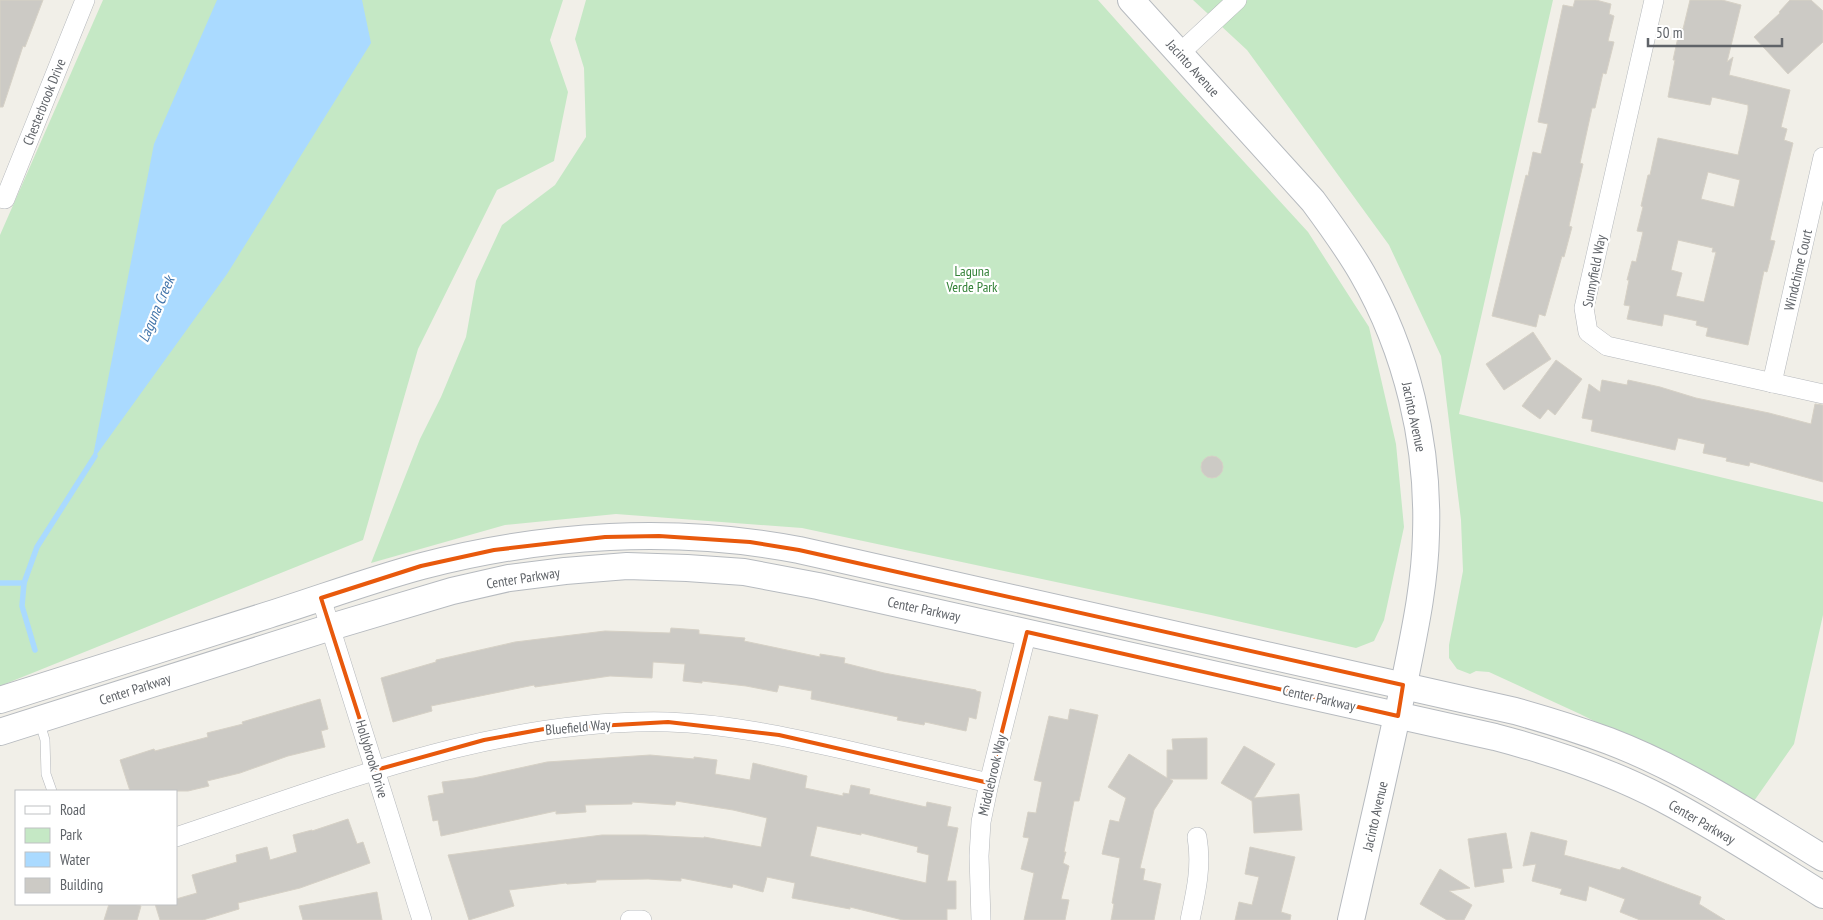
<svg xmlns="http://www.w3.org/2000/svg" width="1823" height="920" viewBox="0 0 1823 920" font-family="'PT Sans Narrow',sans-serif">
  <style>
    .green { fill: #c5e8c5 }
    .water { fill: #aadaff }
    .lines { fill: none; stroke-linecap: round; stroke-linejoin: round }
    .stream { stroke: #aadaff; stroke-width: 5.5 }
    .building { fill: #cccac5; stroke: #d6d1c6; fill-rule: evenodd }
    .lane-casing { stroke: #b5b8bc; stroke-width: 10 }
    .street-casing { stroke: #b5b8bc; stroke-width: 20 }
    .secondary-casing { stroke: #b6babf; stroke-width: 28 }
    .lane { stroke: #fff; stroke-width: 9 }
    .street { stroke: #fff; stroke-width: 19 }
    .secondary { stroke: #fff; stroke-width: 26 }
    .marked { fill: none; stroke: #e8590c; stroke-width: 4; stroke-linejoin: round }
    .labels { text-anchor: middle; dominant-baseline: central; stroke-width: 4.5; stroke-linejoin: round; paint-order: stroke }
    .street-label { font-size: 14px; fill: #5f6368; stroke: #fff }
    .park-label { font-size: 14px; fill: #348238; stroke: #fff }
    .water-label { font-size: 15px; font-style: italic; fill: #4174aa; stroke: #fff }
  </style>
  <rect width="100%" height="100%" fill="#f1efe8"/>
  <g class="green">
    <path d="M103,0H563L550,40L568,92L554,161L497,190L418,349L363,540L0,686V235Z"/>
    <path d="M586,0H1098L1181,93L1308,232L1369,327L1396,444L1404,527L1384,620L1374,641L1356,648L1211,615L802,528L616,514L505,525L371,563L420,439L441,397L466,337L476,281L502,225L555,185L586,137L584,68L575,39Z"/>
    <path d="M1193,0H1553L1459,414L1823,502V615L1794,744L1754,801L1580,714L1489,672L1476,671L1470,674L1457,669L1449,658V645L1463,571L1461,520L1441,356L1389,245L1247,50Z"/>
  </g>
  <path class="water" d="M217,0H362L371,43L227,274L92,461L154,144Z"/>
  <g class="lines">
    <g class="stream">
      <path d="M0,583H24"/>
      <path d="M35,650L22,606L24,583L37,547L95,456"/>
    </g>
  </g>
  <g class="building">
    <path d="M0,0H43L25,47L23,46L3,107H0Z"/>
    <path d="M1575,0H1596L1611,4L1609,14L1614,16L1608,41L1614,42L1606,74L1603,73L1595,108H1592L1580,163L1583,164L1569,226L1572,227L1564,257L1562,256L1545,316L1539,314L1536,327L1492,316L1526,175L1528,176L1533,152L1541,154L1548,124L1538,122L1563,5L1573,7Z"/>
    <path d="M1690,0H1722L1741,5L1727,62L1733,57L1729,75L1790,90L1781,127L1787,129L1784,140L1793,143L1770,240L1775,241L1767,272L1764,271L1748,345L1706,336L1708,328L1696,325L1697,321L1664,314L1662,326L1627,319L1630,306L1624,305L1629,280H1627L1632,261L1636,262L1643,232L1637,231L1643,207L1641,206L1648,175H1650L1658,138L1738,155L1748,111V105L1712,97L1710,105L1668,97L1675,60H1673L1680,28L1683,29ZM1708,172L1740,180L1734,207L1701,199ZM1678,240L1713,248L1712,252H1716L1704,302L1676,296L1682,273L1671,270Z"/>
    <path d="M1790,0H1811L1823,11V42L1788,74L1754,37L1780,13L1779,12Z"/>
    <path d="M1533,332L1551,359L1504,390L1486,364Z"/>
    <path d="M1556,360L1582,379L1555,415L1548,409L1540,419L1522,406Z"/>
    <path d="M1602,380L1627,385L1628,380L1660,387L1696,398L1769,413L1811,424L1815,404L1823,405V482L1750,462L1749,466L1726,461L1727,458L1703,453L1705,444L1678,438L1675,450L1591,431L1593,420L1582,418L1589,384L1600,392Z"/>
    <circle cx="1212" cy="467" r="11"/>
    <path d="M671,628L699,630V634L745,638L744,641L820,657V654L845,658L844,663L884,673L976,690V691L981,692L976,719L969,717L966,731L925,722L924,725L897,720L898,717L811,699L812,691L779,685L777,692L746,686L702,681V683L683,681L685,664L653,662L652,678L610,676L535,687L534,685L431,706L432,711L393,722L381,678L436,662V660L515,642L605,631L670,633Z"/>
    <path d="M320,699L328,729L321,731L325,747L288,756L240,773L207,781L209,786L188,791H130L120,760L154,749L155,751L208,737L207,733L243,724L242,722Z"/>
    <path d="M1070,709L1098,715L1079,801H1074L1064,852H1066L1063,863L1069,866L1061,899L1069,900L1065,920H1024L1034,873L1021,869L1029,838L1023,837L1028,812L1036,813L1042,782L1034,780L1049,716L1068,720Z"/>
    <path d="M1207,738V779H1170L1173,781L1154,810L1140,868L1145,869L1143,880L1161,884L1154,920H1111L1114,904L1112,903L1120,858L1102,854L1110,820L1119,822L1126,798L1108,787L1129,754L1167,778V750H1173L1172,739Z"/>
    <path d="M1244,746L1275,764L1254,798L1299,794L1302,830L1254,833L1252,801L1221,783Z"/>
    <path d="M650,755L694,759V757L717,760L715,774L750,780L753,763L807,776L805,788L843,796V793L849,794L851,785L870,789L869,794L926,807L927,802L951,807L947,826L958,828L947,881H956V909H947V920H903L850,907V909L792,898L795,883L767,877L763,892L733,884L732,888L681,878V881L648,879L596,880V882L567,884L566,883L509,890L514,906L469,920L448,855L602,835H645L704,838V837L761,847L767,818L733,810L676,801L675,805L632,802V804L585,805L586,812L556,814V811L441,836L438,820L433,821L428,796L444,793L442,782L474,778L547,762ZM817,826L861,835V833L918,847L917,852L929,855L926,883L810,856Z"/>
    <path d="M348,819L357,844L363,842L370,863L300,888L238,903L239,909L203,920H160L155,904H176V899L197,893L192,875L237,862L236,855L267,847L270,860L297,852L293,835L312,830V831Z"/>
    <path d="M1531,832L1567,841L1564,855L1620,870L1622,867L1701,897L1699,904L1725,920H1640L1620,912L1625,899L1589,886L1586,901L1560,894L1562,889L1532,881L1536,864L1523,866Z"/>
    <path d="M1506,833L1512,868L1502,869L1504,882L1475,887L1468,839Z"/>
    <path d="M1250,847L1295,857L1281,912L1291,915L1290,920H1235L1239,902L1252,905L1259,877L1245,874Z"/>
    <path d="M1440,869L1470,888L1449,891L1472,905L1464,920H1447L1420,904Z"/>
    <path d="M377,892L382,920H303L299,906Z"/>
    <path d="M109,904H133L141,906L137,920H104Z"/>
  </g>
  <g class="lines">
    <g class="lane-casing">
      <path id="lane" d="M40,723L45,740L46,774L52,791"/>
    </g>
    <g class="street-casing">
      <g id="street">
        <path d="M1654,0L1584,308L1588,332L1607,346L1823,394"/>
        <path d="M1180,53L1237,0"/>
        <path d="M0,198L5,199L85,0"/>
        <path d="M1772,383L1823,157"/>
        <path d="M321,598L422,920"/>
        <path d="M176,837C336,784 497,718 668,722C728,724 787,737 846,750C894,761 942,772 989,783"/>
        <path d="M630,920H642"/>
        <path d="M981,920L979,856L981,822L989,783L1027,632"/>
        <path d="M1190,920C1196,892 1202,866 1197,837"/>
      </g>
    </g>
    <g class="secondary-casing">
      <g id="secondary">
        <path d="M1131,0L1313,201C1330,224 1347,247 1362,273C1407,351 1429,444 1426,534C1425,585 1414,634 1404,684C1387,763 1369,841 1351,920"/>
        <path d="M0,700C89,672 179,643 268,615C319,599 370,580 422,566C544,534 675,526 799,550L1515,711C1547,720 1579,730 1609,741C1685,770 1754,816 1823,858"/>
        <path d="M0,732L331,627L452,591L509,578L565,571L627,566L687,568L744,572L818,586L1495,737C1552,752 1610,771 1663,799C1718,828 1770,862 1823,895"/>
      </g>
    </g>
    <use href="#lane" class="lane"/>
    <use href="#street" class="street"/>
    <use href="#secondary" class="secondary"/>
  </g>
  <path class="marked" d="M659,536L750,542L799,550L1403,685L1398,716L1027,632L989,783L779,735L668,722L544,729L484,740L376,770L321,598L421,566L494,550L605,537Z"/>
  <g class="labels">
    <g class="street-label">
      <text transform="translate(1193 68) rotate(48)">Jacinto Avenue</text>
      <text transform="translate(44 102) rotate(-68)">Chesterbrook Drive</text>
      <text transform="translate(1798 270) rotate(-77)">Windchime Court</text>
      <text transform="translate(1594 271) rotate(-79)">Sunnyfield Way</text>
      <text transform="translate(1414 417) rotate(78)">Jacinto Avenue</text>
      <text transform="translate(523 578) rotate(-9)">Center Parkway</text>
      <text transform="translate(924 609) rotate(12)">Center Parkway</text>
      <text transform="translate(135 689) rotate(-18)">Center Parkway</text>
      <text transform="translate(1319 698) rotate(13)">Center Parkway</text>
      <text transform="translate(578 727) rotate(-5)">Bluefield Way</text>
      <text transform="translate(372 759) rotate(73)">Hollybrook Drive</text>
      <text transform="translate(992 775) rotate(-77)">Middlebrook Way</text>
      <text transform="translate(1375 816) rotate(-77)">Jacinto Avenue</text>
      <text transform="translate(1702 822) rotate(30)">Center Parkway</text>
    </g>
    <g class="park-label">
      <text x="972" y="271">Laguna<tspan x="972" dy="16">Verde Park</tspan></text>
    </g>
    <g class="water-label">
      <text transform="translate(156 309) rotate(-67)">Laguna Creek</text>
    </g>
  </g>
  <rect x="15" y="790" width="162" height="115" fill="#ffffff" stroke="#bfc1c3"/>
  <rect x="25" y="806" width="25" height="8" fill="#ffffff" stroke="#bfc1c3"/>
  <text x="60" y="815" font-size="15" fill="#5f6368">Road</text>
  <rect x="25" y="828" width="25" height="15" fill="#c5e8c5" stroke="#bfc1c3"/>
  <text x="60" y="840" font-size="15" fill="#5f6368">Park</text>
  <rect x="25" y="852" width="25" height="15" fill="#aadaff" stroke="#bfc1c3"/>
  <text x="60" y="865" font-size="15" fill="#5f6368">Water</text>
  <rect x="25" y="878" width="25" height="15" fill="#cccac5" stroke="#bfc1c3"/>
  <text x="60" y="890" font-size="15" fill="#5f6368">Building</text>
  <path d="M1648 38v8h134v-8" fill="none" stroke="#5f6368" stroke-width="2.5"/>
  <text x="1656" y="38" font-size="15" fill="#5f6368" stroke="#ffffff" stroke-width="4" paint-order="stroke">50 m</text>
</svg>
